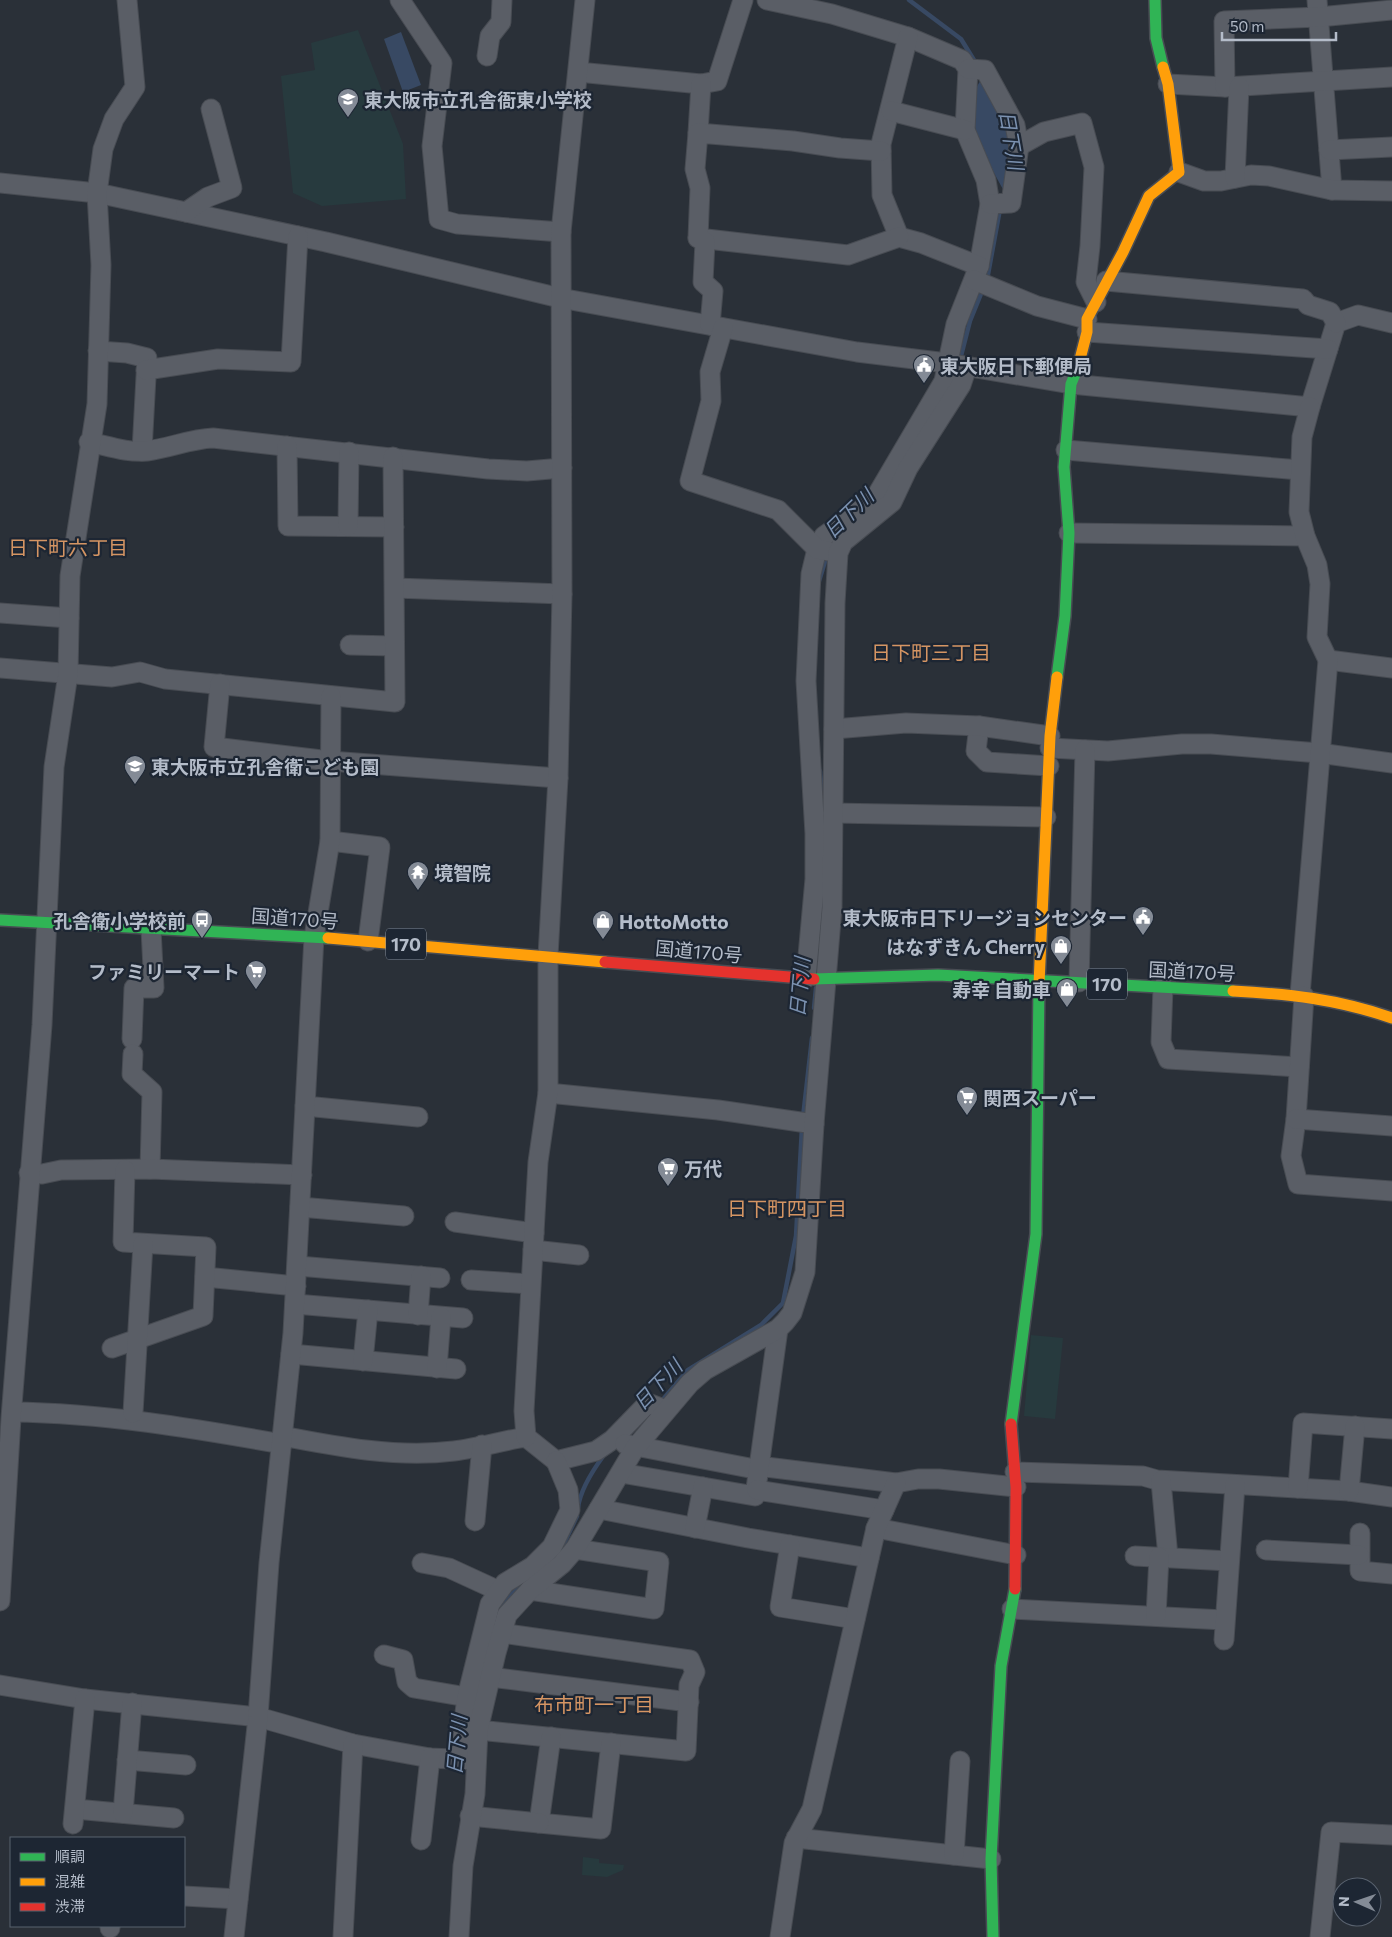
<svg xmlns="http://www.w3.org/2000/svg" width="1392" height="1937" viewBox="0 0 1392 1937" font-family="Commissioner,'Noto Sans JP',sans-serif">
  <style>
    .green { fill: #273a3e }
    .water { fill: #384963 }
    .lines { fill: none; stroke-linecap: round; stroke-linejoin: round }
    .stream { stroke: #384963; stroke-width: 4.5 }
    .street-casing { stroke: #484c53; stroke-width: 21 }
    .fast-casing { stroke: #484c53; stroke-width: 14 }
    .slow-casing { stroke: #484c53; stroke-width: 14 }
    .jam-casing { stroke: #484c53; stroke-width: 14 }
    .street { stroke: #5a5e66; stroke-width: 19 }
    .fast { stroke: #30b455; stroke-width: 11 }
    .slow { stroke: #ff9f0a; stroke-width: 11 }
    .jam { stroke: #e5322d; stroke-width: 11 }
    .labels { text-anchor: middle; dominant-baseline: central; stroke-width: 4.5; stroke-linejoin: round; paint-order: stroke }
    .shield { fill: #1d2633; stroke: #878f9c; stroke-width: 1 }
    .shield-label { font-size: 18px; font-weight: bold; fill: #b4bcc9 }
    .poi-label { font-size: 19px; font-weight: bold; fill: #b4bcc9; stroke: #1d2633; text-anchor: start }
    .street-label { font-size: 19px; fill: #b4bcc9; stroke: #1d2633 }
    .water-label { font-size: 20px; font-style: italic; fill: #7c92b1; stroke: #1d2633 }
    .neighbourhood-label { font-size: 20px; fill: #d59563; stroke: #1d2633 }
  </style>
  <rect width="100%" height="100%" fill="#2a3038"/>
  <g class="green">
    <path d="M358,30L403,144L406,199L322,206L293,193L281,76L315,70L311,43Z"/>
    <path d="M1031,1335L1063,1338L1055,1419L1024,1416Z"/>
    <path d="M583,1857L599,1859V1863L624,1865L623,1870L607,1877L582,1875Z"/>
  </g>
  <g class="water">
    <path d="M401,32L421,85L403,92L384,39Z"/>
    <path d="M981,80L1009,131L1008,180L1003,189C987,160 958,111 981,80Z"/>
  </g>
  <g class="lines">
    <g class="stream">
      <path d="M909,0L961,39L977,65"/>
      <path d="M987,280L1000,209"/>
      <path d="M960,360L970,321L983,289"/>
      <path d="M819,581L827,555"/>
      <path d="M820,771L822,793"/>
      <path d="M817,970L823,896"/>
      <path d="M814,1008L816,988"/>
      <path d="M803,1117L812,1038"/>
      <path d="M660,1403L688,1370L761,1325L783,1303L796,1236L802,1127"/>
      <path d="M578,1508C580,1490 593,1470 604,1455"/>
      <path d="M559,1554L577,1516"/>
      <path d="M500,1610L506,1599L525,1583"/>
    </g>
    <g class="street-casing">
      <g id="street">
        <path d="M400,0L442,63L432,146L439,219L457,224L561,232"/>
        <path d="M767,0L832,14L908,37L962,60L968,69L965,130L986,180L990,204L979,266L956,324L944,381L874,500L824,536L817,549L811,574L806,681L815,834V879L806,978"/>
        <path d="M1317,0L1332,190"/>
        <path d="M908,37L881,144L882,195L899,237L921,243L979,266"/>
        <path d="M487,56L490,36L501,22L502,0"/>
        <path d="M968,69L985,70L1015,125L1019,146L1011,203L990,204"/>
        <path d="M578,72L701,84L717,81L743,0"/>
        <path d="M1168,84L1225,87L1392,77"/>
        <path d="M1225,87L1224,21L1319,17L1392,10"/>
        <path d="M891,111L965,130"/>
        <path d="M698,133L701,84"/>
        <path d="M1019,146L1044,132L1082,123L1094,167L1090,246L1086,282L1096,302"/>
        <path d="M1329,150L1392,147"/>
        <path d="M1179,172L1204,181H1221L1251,175L1269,176L1332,190L1392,191"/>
        <path d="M1235,178L1239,87"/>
        <path d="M0,183L97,193L326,242L560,298L857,352L947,363L1071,384L1310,407L1336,323L1358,315L1392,323"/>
        <path d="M186,212L208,197L232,188L211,109"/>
        <path d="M698,238L848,255L899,237"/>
        <path d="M974,280L1037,306L1087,319"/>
        <path d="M1106,281L1303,299L1308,305L1330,312L1336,323"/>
        <path d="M710,325L713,291L703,282L705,242L698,238L700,188L695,169L698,133L793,141L840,148L881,151"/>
        <path d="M723,328L710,372L711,401L690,481L778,510L817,549L828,551"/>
        <path d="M1087,332L1328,349"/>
        <path d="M98,351L127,353L147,358L142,451"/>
        <path d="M146,370L218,359L291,362L298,236"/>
        <path d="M89,442C108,446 128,453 147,451C170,448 190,439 213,438L488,469L527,471L562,468"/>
        <path d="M287,446L288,526L394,527"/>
        <path d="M1066,450L1300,470"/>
        <path d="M348,526L349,452"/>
        <path d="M1069,533L1305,536"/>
        <path d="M395,588L562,594"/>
        <path d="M0,613L69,618"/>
        <path d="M350,645L394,646"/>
        <path d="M1328,660L1392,668"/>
        <path d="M0,668L112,677L140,672L165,679L395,702L393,457"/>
        <path d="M220,684L214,747L330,761L558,778"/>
        <path d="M979,726L976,751L987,762L1049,766"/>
        <path d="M834,729L906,723L979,726L1050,736"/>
        <path d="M1050,748L1108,751L1182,744H1211L1319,753L1392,763"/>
        <path d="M833,813L1046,817"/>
        <path d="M330,841L380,847L368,941"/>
        <path d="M1079,982L1085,750"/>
        <path d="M1163,987L1161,1042L1168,1059L1299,1067"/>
        <path d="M1300,995L1328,660L1317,637L1320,584L1317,565L1305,536L1299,512L1302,437L1310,407"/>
        <path d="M1304,996L1296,1119L1291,1156L1298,1184L1392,1191"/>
        <path d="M132,1039L134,988H154L151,929"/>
        <path d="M133,1054L132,1074L152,1092L150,1169"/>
        <path d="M548,1093L718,1110L814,1124"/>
        <path d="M305,1106L418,1117"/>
        <path d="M1296,1119L1392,1126"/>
        <path d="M29,1173L42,1174L61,1170L150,1169L302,1175"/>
        <path d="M300,1207L404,1216"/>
        <path d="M455,1222L534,1233"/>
        <path d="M533,1250L579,1255"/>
        <path d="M298,1266L440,1278"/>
        <path d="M205,1277L296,1286"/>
        <path d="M471,1280L530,1284"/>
        <path d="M295,1304L463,1318"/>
        <path d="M418,1315L421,1276"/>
        <path d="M112,1348L203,1316L206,1247L123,1242L125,1170"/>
        <path d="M291,1354L456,1369"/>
        <path d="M363,1361L368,1310"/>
        <path d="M437,1368L441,1317"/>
        <path d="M12,1412C103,1413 192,1428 282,1444"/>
        <path d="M133,1413L143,1244"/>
        <path d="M282,1436C339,1447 397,1458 454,1451C478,1448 502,1441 526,1437L556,1461L596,1451L612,1440L648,1403L666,1410"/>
        <path d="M526,1437L524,1411L538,1162L548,1093V956L558,778L562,594L561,232L585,0"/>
        <path d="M625,1444L760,1470L766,1467L896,1483L918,1479H939L1016,1487"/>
        <path d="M1015,1472L1143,1476L1157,1480L1349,1491L1392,1497"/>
        <path d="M621,1473L755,1496L778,1329"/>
        <path d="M1161,1481L1168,1557"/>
        <path d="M1298,1488L1303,1423L1392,1429"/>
        <path d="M757,1490L884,1510"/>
        <path d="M1349,1491L1355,1426"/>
        <path d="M599,1509L748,1538L869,1558"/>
        <path d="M475,1521L482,1445"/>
        <path d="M695,1528L703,1487"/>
        <path d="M876,1528L1016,1555"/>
        <path d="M1360,1533V1571L1392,1574"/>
        <path d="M790,1545L780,1607L855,1619"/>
        <path d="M1266,1550L1359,1555"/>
        <path d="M1135,1556L1229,1561"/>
        <path d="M422,1563L449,1568L499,1591"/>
        <path d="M530,1590L654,1609L659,1562L575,1549"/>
        <path d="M0,1601L11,1418L42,1025L54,767L68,674L70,576L97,404L101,265L97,193L103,149L114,119L135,87L127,0"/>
        <path d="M1012,1609L1224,1620"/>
        <path d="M1156,1616L1159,1557"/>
        <path d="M1224,1640L1235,1485"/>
        <path d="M384,1655L403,1660L407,1682L414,1688L467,1697"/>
        <path d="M490,1677L689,1702"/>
        <path d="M0,1685L85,1699L258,1717L353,1744L430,1758L476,1760"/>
        <path d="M478,1730L686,1751L689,1685L695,1672L690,1660L501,1633"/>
        <path d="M551,1737L539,1823L601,1829L611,1743"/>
        <path d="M459,1759L467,1697L490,1604L505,1583L533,1566L552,1547L570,1510L568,1490L556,1461"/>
        <path d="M127,1760L186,1765"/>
        <path d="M75,1809L174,1818"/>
        <path d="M123,1813L132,1703"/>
        <path d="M470,1816L539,1823"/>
        <path d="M73,1824L85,1699"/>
        <path d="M796,1838L991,1859"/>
        <path d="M421,1840L430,1758"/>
        <path d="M954,1855L960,1761"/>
        <path d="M184,1896L238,1899"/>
        <path d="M110,1928V1926"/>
        <path d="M234,1937L258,1717L269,1563L293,1333L314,937L330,841L331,696"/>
        <path d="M343,1937L353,1744"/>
        <path d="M459,1937L463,1866L475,1794L478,1730L496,1653L507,1615L530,1590L562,1564L575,1549L635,1448L690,1383L705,1370L778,1329L785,1322L792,1313L805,1272L814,1124L832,908L835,603L838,553L843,542L892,502L908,468L961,385L967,367"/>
        <path d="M780,1937L794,1843L812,1809L876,1528L896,1483"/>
        <path d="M1320,1937L1331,1832L1392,1835"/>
      </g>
    </g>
    <g class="fast-casing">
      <g id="fast">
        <path d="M1155,0L1156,38L1163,67"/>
        <path d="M1057,677L1065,616L1069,533L1064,467L1071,384L1078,367"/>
        <path d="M0,920L328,938"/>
        <path d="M814,979L938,975L1233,991"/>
        <path d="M1011,1424L1036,1234L1039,984"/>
        <path d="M993,1937L991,1859L1001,1666L1015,1589"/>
      </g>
    </g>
    <g class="slow-casing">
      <g id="slow">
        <path d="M1078,367L1087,332V319L1123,252L1149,196L1179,172L1168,84L1163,67"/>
        <path d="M328,938L605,962"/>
        <path d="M1039,984L1050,736L1057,677"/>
        <path d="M1233,991C1290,994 1337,999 1392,1018"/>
      </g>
    </g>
    <g class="jam-casing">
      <g id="jam">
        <path d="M605,962L814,979"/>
        <path d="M1011,1424L1016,1487L1015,1589"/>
      </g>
    </g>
    <use href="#street" class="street"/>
    <use href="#fast" class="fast"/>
    <use href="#slow" class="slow"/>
    <use href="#jam" class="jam"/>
  </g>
  <defs>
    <g id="school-pin" transform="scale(1.125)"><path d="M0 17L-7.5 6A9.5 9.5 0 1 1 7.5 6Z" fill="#848b96" stroke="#1d2633"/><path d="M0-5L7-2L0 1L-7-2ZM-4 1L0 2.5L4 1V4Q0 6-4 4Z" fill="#fff"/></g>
    <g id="civic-pin" transform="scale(1.125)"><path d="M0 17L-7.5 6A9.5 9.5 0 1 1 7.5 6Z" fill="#848b96" stroke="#1d2633"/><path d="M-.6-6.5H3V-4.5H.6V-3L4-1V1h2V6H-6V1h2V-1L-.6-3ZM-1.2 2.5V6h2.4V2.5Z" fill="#fff"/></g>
    <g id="temple-pin" transform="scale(1.125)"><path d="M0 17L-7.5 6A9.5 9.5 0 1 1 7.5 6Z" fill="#848b96" stroke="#1d2633"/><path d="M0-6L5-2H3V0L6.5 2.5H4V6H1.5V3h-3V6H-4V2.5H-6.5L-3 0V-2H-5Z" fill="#fff"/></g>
    <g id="bus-pin" transform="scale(1.125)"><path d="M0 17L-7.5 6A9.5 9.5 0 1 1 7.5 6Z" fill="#848b96" stroke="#1d2633"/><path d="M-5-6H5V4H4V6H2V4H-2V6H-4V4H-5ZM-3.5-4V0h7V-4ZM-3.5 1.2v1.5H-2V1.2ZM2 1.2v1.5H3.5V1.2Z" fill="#fff"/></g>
    <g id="shop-pin" transform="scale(1.125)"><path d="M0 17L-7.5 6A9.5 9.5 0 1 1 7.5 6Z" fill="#848b96" stroke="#1d2633"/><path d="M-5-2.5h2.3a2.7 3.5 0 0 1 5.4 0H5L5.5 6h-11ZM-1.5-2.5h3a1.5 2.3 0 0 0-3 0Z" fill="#fff"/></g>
    <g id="supermarket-pin" transform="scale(1.125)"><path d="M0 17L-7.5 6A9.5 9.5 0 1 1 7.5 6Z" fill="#848b96" stroke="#1d2633"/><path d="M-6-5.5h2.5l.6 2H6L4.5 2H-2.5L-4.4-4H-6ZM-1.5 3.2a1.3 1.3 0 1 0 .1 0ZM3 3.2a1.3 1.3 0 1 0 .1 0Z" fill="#fff"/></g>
  </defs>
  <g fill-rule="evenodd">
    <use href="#school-pin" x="348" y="99"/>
    <use href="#civic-pin" x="924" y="365"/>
    <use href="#school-pin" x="135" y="766"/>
    <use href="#temple-pin" x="418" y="872"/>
    <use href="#civic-pin" x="1143" y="917"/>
    <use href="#bus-pin" x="202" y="920"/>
    <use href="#shop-pin" x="603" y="921"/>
    <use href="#shop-pin" x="1061" y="946"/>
    <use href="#supermarket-pin" x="256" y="971"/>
    <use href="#shop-pin" x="1067" y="989"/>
    <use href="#supermarket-pin" x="967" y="1097"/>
    <use href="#supermarket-pin" x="668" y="1168"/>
  </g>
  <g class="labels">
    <g class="shield">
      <rect x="386" y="928.5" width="40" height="31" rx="4"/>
      <rect x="1087" y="968.5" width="40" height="31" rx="4"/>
    </g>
    <g class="shield-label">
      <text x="406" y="944">170</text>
      <text x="1107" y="984">170</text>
    </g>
    <g class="poi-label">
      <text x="364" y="99">東大阪市立孔舎衙東小学校</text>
      <text x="940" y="365">東大阪日下郵便局</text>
      <text x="151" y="766">東大阪市立孔舎衛こども園</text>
      <text x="434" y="872">境智院</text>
      <text x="1127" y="917" text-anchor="end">東大阪市日下リージョンセンター</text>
      <text x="186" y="920" text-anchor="end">孔舎衛小学校前</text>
      <text x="619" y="921">HottoMotto</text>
      <text x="1045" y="946" text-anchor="end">はなずきん Cherry</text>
      <text x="240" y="971" text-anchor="end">ファミリーマート</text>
      <text x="1051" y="989" text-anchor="end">寿幸 自動車</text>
      <text x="983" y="1097">関西スーパー</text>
      <text x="684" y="1168">万代</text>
    </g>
    <g class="street-label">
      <text transform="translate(295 918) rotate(4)">国道170号</text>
      <text transform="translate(699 951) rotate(5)">国道170号</text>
      <text transform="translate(1192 971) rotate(3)">国道170号</text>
    </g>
    <g class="water-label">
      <text transform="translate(1012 140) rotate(80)">日下川</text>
      <text transform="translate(848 513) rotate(-44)">日下川</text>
      <text transform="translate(799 987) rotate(-85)">日下川</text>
      <text transform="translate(657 1384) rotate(-46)">日下川</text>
      <text transform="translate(456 1745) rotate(-85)">日下川</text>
    </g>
    <g class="neighbourhood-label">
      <text x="68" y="547">日下町六丁目</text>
      <text x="931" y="652">日下町三丁目</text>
      <text x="787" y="1208">日下町四丁目</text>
      <text x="594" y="1704">布市町一丁目</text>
    </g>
  </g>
  <rect x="10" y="1837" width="175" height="90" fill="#1d2633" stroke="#59626f"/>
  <rect x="20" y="1853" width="25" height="8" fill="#30b455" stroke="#59626f"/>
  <text x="55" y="1862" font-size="15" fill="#b4bcc9">順調</text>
  <rect x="20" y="1878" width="25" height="8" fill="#ff9f0a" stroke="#59626f"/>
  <text x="55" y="1887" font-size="15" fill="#b4bcc9">混雑</text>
  <rect x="20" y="1903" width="25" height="8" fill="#e5322d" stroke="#59626f"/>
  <text x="55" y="1912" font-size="15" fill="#b4bcc9">渋滞</text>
  <g transform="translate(1357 1902) rotate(272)"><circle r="24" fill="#1d2633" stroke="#59626f"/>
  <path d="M0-4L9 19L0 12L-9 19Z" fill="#848b96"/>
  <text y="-8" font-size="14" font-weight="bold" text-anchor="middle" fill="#b4bcc9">N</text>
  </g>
  <path d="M1222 32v8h114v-8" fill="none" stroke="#b4bcc9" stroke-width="2.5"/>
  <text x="1230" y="32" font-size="15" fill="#b4bcc9" stroke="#1d2633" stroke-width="4" paint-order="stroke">50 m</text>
</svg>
